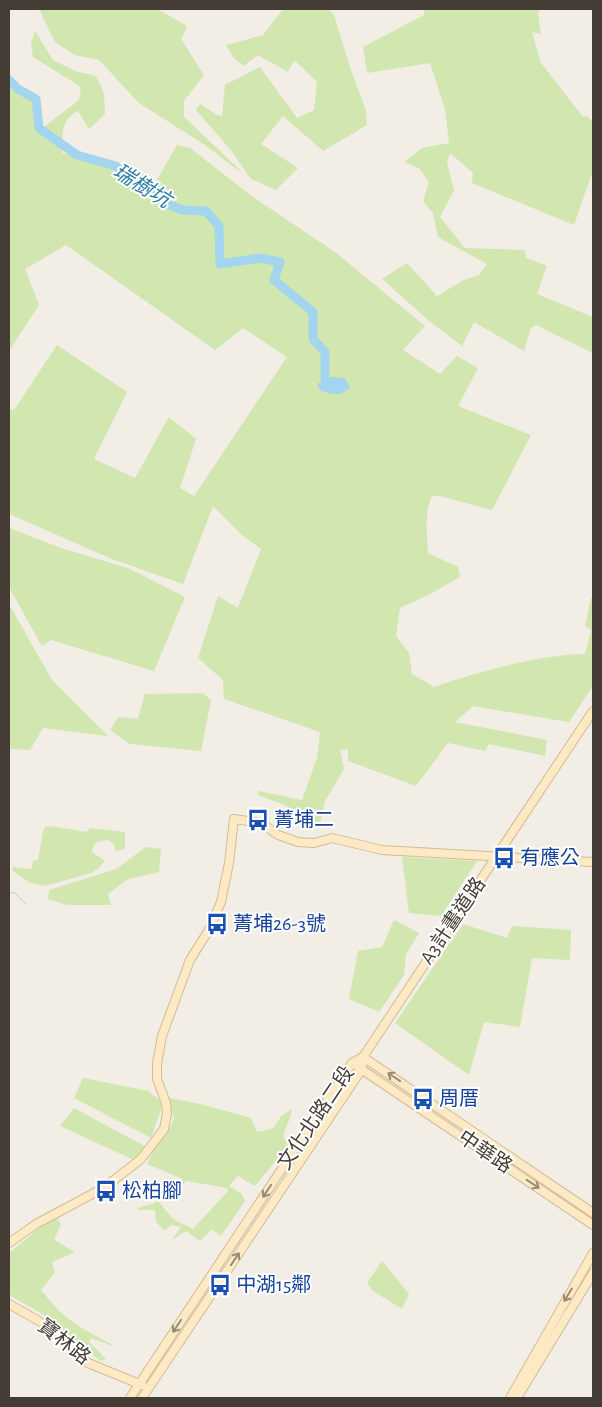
<svg xmlns="http://www.w3.org/2000/svg" width="602" height="1407" viewBox="0 0 602 1407" font-family="'Alegreya Sans','Noto Sans TC',sans-serif">
  <style>
    .green { fill: #d2e6af }
    .water { fill: #a3d6ee }
    .lines { fill: none; stroke-linecap: round; stroke-linejoin: round }
    .stream { stroke: #a3d6ee; stroke-width: 1 }
    .river { stroke: #a3d6ee; stroke-width: 9 }
    .secondary-casing { stroke: #d1bc96; stroke-width: 10 }
    .secondary { stroke: #fdeac5; stroke-width: 8 }
    .oneway { stroke: #988b76 }
    .labels { text-anchor: middle; dominant-baseline: central; stroke-width: 4; stroke-linejoin: round; paint-order: stroke }
    .transit-label { font-size: 20px; fill: #164399; stroke: #fff; text-anchor: start }
    .street-label { font-size: 20px; fill: #453d35; stroke: #fff }
    .water-label { font-size: 21px; font-style: italic; fill: #2f7ea5; stroke: #fff }
  </style>
  <rect width="100%" height="100%" fill="#f2ede5"/>
  <g class="green">
    <path d="M39,9H157L187,26L181,39L204,75L184,101V117L241,171L236,169L205,145L139,103L99,60L75,55L55,42Z"/>
    <path d="M283,9H328L334,15L349,64L366,111L367,125L323,151L283,116L261,144L298,168L276,190L251,179L230,149L196,110L200,104L217,115L222,116L225,85L260,67L297,118L314,110L317,82L294,60L288,72L258,55L243,66L234,58L226,45L263,35Z"/>
    <path d="M424,9H540L538,13L541,34L532,32L541,63L583,117L587,116L593,122V170L574,225L472,183L473,173L450,153L447,162L454,191L440,217L465,248L525,250L526,258L547,266L537,294L593,317V353L536,325L531,328L524,351L474,322L462,346L429,321L382,279L407,263L437,296L464,280L479,275L487,264L438,237L433,213L423,201L429,182L419,168L404,162L422,148L449,143L445,109L430,63L367,73L363,47L424,15Z"/>
    <path d="M35,31L53,60L75,71L96,76L104,93L105,114L89,129L78,111C60,120 63,135 62,153L121,164L153,187L177,145L190,148L253,197L335,252L425,326L403,350L440,374L457,356L478,368L458,406L531,435L492,510L440,496H432C424,513 427,535 428,553L458,567L460,577L430,594L400,608L396,636L409,653L412,674L434,687C480,672 536,655 585,654L591,630L585,626L591,598L593,599V686L569,722L473,706L455,722L547,740L545,756L489,744L485,751L448,743L416,786L348,761V749L340,750L344,769L325,801L319,827L287,819V806L258,795V791L302,800L317,758L320,732L224,699L223,680L198,658L218,596L238,608L261,549L243,536L213,506L183,584L112,559L9,514V409L14,410L57,345L127,392L94,459L135,478L169,417L196,439L180,488L194,496L287,357L243,328L215,350L66,245L25,269L39,305L9,351V78L34,99L39,131L79,100L81,87L33,57L31,44Z"/>
    <path d="M9,528L64,549L128,568L185,597L154,671L51,640L42,646L9,587Z"/>
    <path d="M9,604L52,680L108,736L43,728L30,750L9,749Z"/>
    <path d="M203,693L211,700L201,751L130,744L110,730L118,717L138,719L145,694Z"/>
    <path d="M50,826L87,832L90,828L125,832V849L116,851L114,845L109,840C99,841 93,841 92,852L105,861L97,869L91,873L46,886L30,883L13,871L12,867L32,869L33,861L38,860L43,832L45,827Z"/>
    <path d="M146,847L161,849L159,872L128,879L108,894L111,905H67L48,899L49,890L116,869Z"/>
    <path d="M402,857L477,861L441,916L409,913Z"/>
    <path d="M394,920L419,933L406,954L404,975L379,1012L349,999L358,951L382,947Z"/>
    <path d="M463,924L507,938L512,926L571,930L570,960L532,958L520,1027L484,1022L469,1075L395,1023Z"/>
    <path d="M83,1078L148,1091L163,1103L151,1138L74,1098Z"/>
    <path d="M169,1098L200,1104L251,1118L257,1132L274,1128L281,1116L292,1109L290,1118L283,1135L288,1146L255,1186L238,1176L229,1186L242,1194L245,1201L221,1236L212,1229L200,1241L186,1231L172,1240L181,1227L171,1225L165,1231L156,1222L155,1210H137C143,1204 151,1206 158,1201L173,1219L193,1229L228,1191L227,1188L187,1181L167,1197L164,1194L183,1179L147,1164L153,1151L171,1126L174,1118Z"/>
    <path d="M74,1108L146,1147L134,1160L60,1126Z"/>
    <path d="M56,1216L61,1224L54,1240L75,1252L52,1262L55,1273L41,1290C49,1299 56,1309 65,1316C81,1329 99,1337 116,1347L91,1338L89,1342L106,1359L101,1361L71,1340L44,1315L9,1295V1253L44,1224Z"/>
    <path d="M382,1261L409,1294L402,1309L373,1291L367,1283Z"/>
  </g>
  <path class="water" d="M331,377L345,378L350,388C340,396 333,395 321,391L317,384Z"/>
  <g class="lines">
    <path class="stream" d="M9,894L14,892L26,904"/>
    <path class="river" d="M9,80L18,89L36,99L39,128L77,155L116,166L165,203L182,210L206,211L219,226L220,264L260,258L280,262L274,280L313,312V339L325,352V379"/>
    <g class="secondary-casing">
      <g id="secondary">
        <path d="M363,1057L593,1213"/>
        <path d="M358,1067L593,1225"/>
        <path d="M9,1243L36,1224L96,1192L114,1180L141,1159L164,1129L167,1114L166,1103L157,1079V1064L162,1036L190,960L210,928L221,902L229,863L234,819L261,823L278,835L298,842L314,843L332,838L382,850L593,862"/>
        <path d="M9,1304L39,1321L88,1363L142,1385"/>
        <path d="M130,1398L352,1063L363,1057"/>
        <path d="M142,1398L362,1069L363,1057L593,711"/>
        <path d="M510,1398L593,1253"/>
        <path d="M517,1398L593,1273"/>
      </g>
    </g>
    <use href="#secondary" class="secondary"/>
  </g>
  <defs><path id="oneway-shaft" d="M-6 0H5M1.5-3L5.5 0L1.5 3" fill="none" stroke-width="1.6" stroke-linecap="round" stroke-linejoin="round" transform="scale(1.25)"/></defs>
  <g class="oneway">
    <use href="#oneway-shaft" transform="translate(394 1077) rotate(-146)"/>
    <use href="#oneway-shaft" transform="translate(533 1184) rotate(34)"/>
    <use href="#oneway-shaft" transform="translate(267 1191) rotate(124)"/>
    <use href="#oneway-shaft" transform="translate(235 1259) rotate(-56)"/>
    <use href="#oneway-shaft" transform="translate(568 1295) rotate(121)"/>
    <use href="#oneway-shaft" transform="translate(177 1326) rotate(124)"/>
  </g>
  <defs>
    <g id="bus-bare" transform="scale(1.725)"><path d="M-5-6H5V4H4V6H2V4H-2V6H-4V4H-5ZM-3.5-4V0h7V-4ZM-3.5 1.2v1.5H-2V1.2ZM2 1.2v1.5H3.5V1.2Z" fill="#1a4fb4" stroke="#fff" stroke-width="2.5" paint-order="stroke"/></g>
  </defs>
  <g fill-rule="evenodd">
    <use href="#bus-bare" x="258" y="820"/>
    <use href="#bus-bare" x="504" y="858"/>
    <use href="#bus-bare" x="217" y="924"/>
    <use href="#bus-bare" x="423" y="1099"/>
    <use href="#bus-bare" x="106" y="1191"/>
    <use href="#bus-bare" x="220" y="1285"/>
  </g>
  <g class="labels">
    <g class="transit-label">
      <text x="274" y="820">菁埔二</text>
      <text x="520" y="858">有應公</text>
      <text x="233" y="924">菁埔26-3號</text>
      <text x="439" y="1099">周厝</text>
      <text x="122" y="1191">松柏腳</text>
      <text x="236" y="1285">中湖15鄰</text>
    </g>
    <g class="street-label">
      <text transform="translate(453 921) rotate(-56)">A3計畫道路</text>
      <text transform="translate(316 1118) rotate(-56)">文化北路二段</text>
      <text transform="translate(485 1152) rotate(34)">中華路</text>
      <text transform="translate(64 1342) rotate(38)">寶林路</text>
    </g>
    <g class="water-label">
      <text transform="translate(142 186) rotate(32)">瑞樹坑</text>
    </g>
  </g>
  <rect width="602" height="1407" fill="none" stroke="#453d35" stroke-width="20"/>
</svg>
